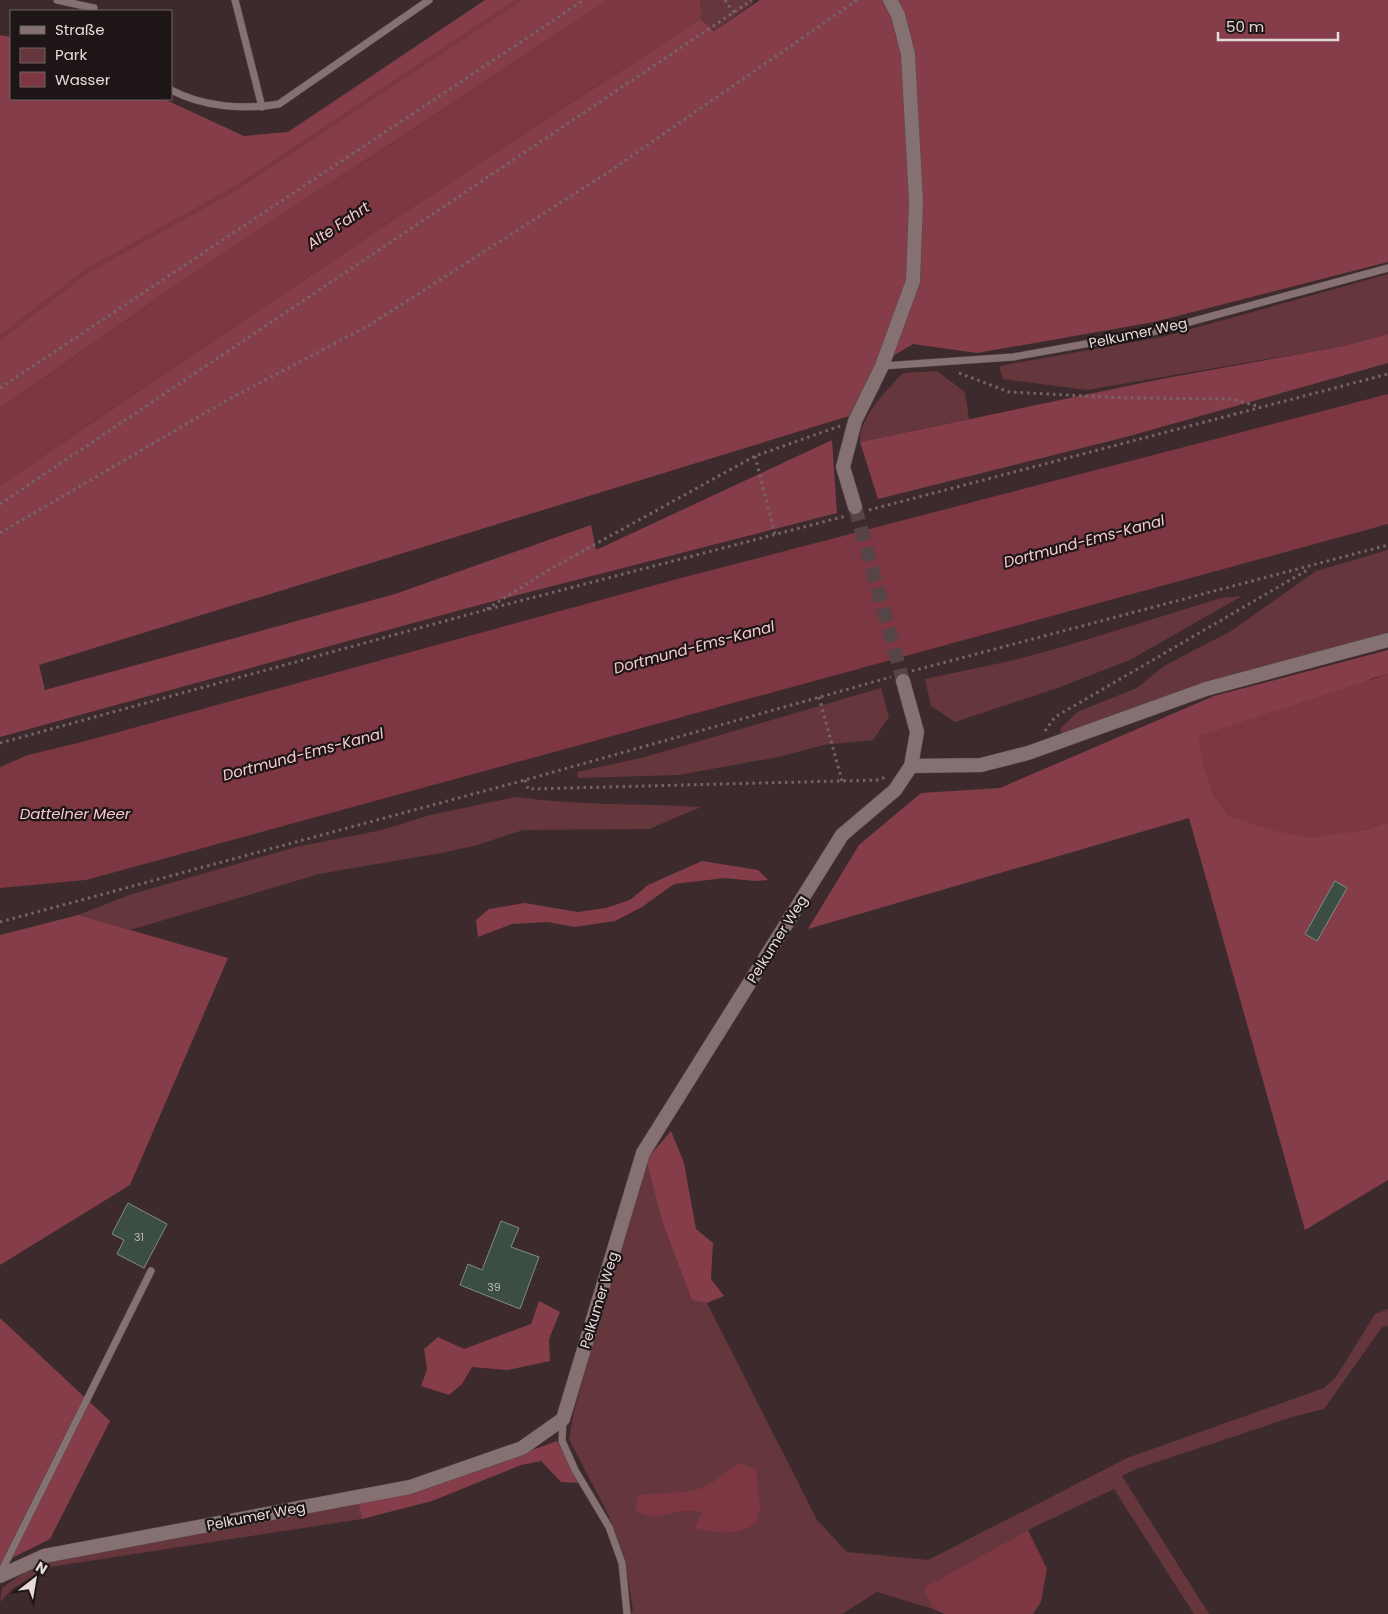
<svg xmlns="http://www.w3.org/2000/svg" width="1388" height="1614" viewBox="0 0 1388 1614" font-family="Poppins,sans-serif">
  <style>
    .green { fill: #65373d }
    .forest { fill: #853e49 }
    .water { fill: #7d3742 }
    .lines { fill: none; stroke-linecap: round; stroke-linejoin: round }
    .stream { stroke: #7d3742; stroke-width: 5 }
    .building { fill: #3c4e44; stroke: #7b8f84 }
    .street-tunnel { stroke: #564446; stroke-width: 14; stroke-dasharray: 14 7; stroke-linecap: butt }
    .lane-casing { stroke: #564748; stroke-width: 8 }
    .street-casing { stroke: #564748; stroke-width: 15 }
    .path { stroke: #766567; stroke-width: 3; stroke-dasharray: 2.5 4; stroke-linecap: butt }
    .lane { stroke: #857072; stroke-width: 7 }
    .street { stroke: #857072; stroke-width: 14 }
    .labels { text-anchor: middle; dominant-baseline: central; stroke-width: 4.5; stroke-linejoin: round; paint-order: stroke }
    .number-label { font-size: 11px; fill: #bcb7b5 }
    .street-label { font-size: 14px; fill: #e6dadb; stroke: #1e1516 }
    .water-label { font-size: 15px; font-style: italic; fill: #f6cace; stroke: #1e1516 }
  </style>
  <rect width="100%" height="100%" fill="#3d2a2c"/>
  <g class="green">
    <path d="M700,0H751L753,3L715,30L704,25L700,19L702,9Z"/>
    <path d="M1388,274V334L1344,346L1087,390L1003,379L999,366L1166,336Z"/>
    <path d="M937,371L965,392L969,419L860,442C859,417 887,390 903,373Z"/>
    <path d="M1388,550V635L1062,735L1060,729L1077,712L1137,688L1164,666L1231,631L1316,571Z"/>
    <path d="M1242,596L1130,660L1060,687L955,722L931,706L925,679L1010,661L1066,646L1221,598Z"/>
    <path d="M881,688L889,717L873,740L824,745L778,757L678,775L578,778L577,772L645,757Z"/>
    <path d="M516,797C577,806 639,803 701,807L649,829L523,830L478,845L441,853L319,874L130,930L78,915L132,894L296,847L382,830L430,815Z"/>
    <path d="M646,1160L663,1224L692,1299L707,1303L817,1520L847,1552L928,1560L1127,1458L1324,1388L1336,1377L1375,1314L1388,1309V1326L1382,1327L1324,1409L1292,1417L1136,1469L1122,1476L1209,1614H1194L1114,1489L1028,1530L923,1588L933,1609L877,1592L842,1614H631L633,1609L624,1556L609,1516L569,1439L574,1411Z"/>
    <path d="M359,1504L362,1519L50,1567L13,1588L0,1602L2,1588L29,1569L61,1558Z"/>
  </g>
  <g class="forest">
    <path d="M485,0H608L191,275L0,408V35L11,37V99H164L244,136L288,132Z"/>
    <path d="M760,0H1388V262L1154,322L977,353L913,344L873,368L849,416L39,665L45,690L395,594L591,525L596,550L832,440L837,513L475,606L0,737V485L400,215L700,19L714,31Z"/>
    <path d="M1388,334V363L1126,437L878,499L860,442L1161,379L1344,346Z"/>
    <path d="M1388,650V674L1373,678L1203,764L1214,795L1229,816L1366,830L1388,822V1180L1305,1230L1189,818L808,929L859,845L921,793L1000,788L1214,696Z"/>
    <path d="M702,861L758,870L768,880L754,881L725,878L674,884L642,907L615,921L574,927L548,922L512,924L478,937L476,920L489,909L525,903L578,912L606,908L630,900L648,885Z"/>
    <path d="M78,915L228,958L130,1185L0,1265V935Z"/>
    <path d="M671,1131L684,1163L696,1229L713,1243L711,1279L724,1296L707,1303L692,1300L663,1224L646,1160Z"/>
    <path d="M539,1301L560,1312L549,1339L550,1361L508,1370L472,1367L462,1384L449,1395L421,1386L427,1369L424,1349L438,1337L464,1349L531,1324Z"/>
    <path d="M0,1318L110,1421L50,1539L0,1564Z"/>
    <path d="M557,1441L579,1483L561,1482L541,1461L521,1465L432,1501L362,1519L359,1504L422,1490Z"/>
  </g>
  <g class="water">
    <path d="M608,0H700L702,9L700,19L400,215L0,485V408L191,275Z"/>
    <path d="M1388,394V524L86,880L0,888V767L28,755L82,742L681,578Z"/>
    <path d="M1388,674V822L1366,830L1310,838L1275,831L1229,816L1214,795L1203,764L1198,736Z"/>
    <path d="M741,1463L756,1470L760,1509L756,1523C734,1536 719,1534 694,1528L703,1512L688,1510L652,1517L636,1512L637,1496C660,1491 687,1496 708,1485C721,1479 726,1469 741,1463Z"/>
    <path d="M1028,1530L1047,1569L1041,1602L1033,1614H945L933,1609L923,1588Z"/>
  </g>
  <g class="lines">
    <path class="stream" d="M0,338L87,271L236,188L519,0"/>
  </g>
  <g class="building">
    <path d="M1335,881L1347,888L1317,941L1305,934Z"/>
    <path d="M128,1203L167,1224L144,1268L117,1254L124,1240L112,1234Z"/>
    <path d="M501,1221L519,1228L511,1247L539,1257L520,1309L460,1285L468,1264L482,1270Z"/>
  </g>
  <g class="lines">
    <path class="street-tunnel" d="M855,507L903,681"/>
    <g class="lane-casing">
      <g id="lane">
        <path d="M57,0L94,8"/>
        <path d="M235,0L262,107"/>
        <path d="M171,90C203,107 244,110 279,104L429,0"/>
        <path d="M882,366L1013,357L1157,331L1388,268"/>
        <path d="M563,1420L562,1441L575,1470L609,1527L622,1563L627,1614"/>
        <path d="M0,1574L151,1271"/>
      </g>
    </g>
    <g class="street-casing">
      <g id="street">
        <path d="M855,507L843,467L855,421L882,366L913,281L916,202L908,54L898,15L890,0"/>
        <path d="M911,766L981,765L1028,753L1206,689L1388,640"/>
        <path d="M0,1576L44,1556L410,1487L522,1448L563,1419L643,1153L842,835L895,790L911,766L917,732L903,681"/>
      </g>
    </g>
    <g class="path">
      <path d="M725,0L734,13"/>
      <path d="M959,373L1009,392L1126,398L1231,399L1261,407"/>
      <path d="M0,388L584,0"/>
      <path d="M755,456L775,534"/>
      <path d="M0,504L752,0"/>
      <path d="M869,510L1388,374"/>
      <path d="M0,533L229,399L368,326L610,171L857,0"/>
      <path d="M487,609L552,568L755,456L840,426"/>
      <path d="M912,671L1388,545"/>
      <path d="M819,697L842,781"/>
      <path d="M1045,731L1055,717L1309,569"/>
      <path d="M0,743L485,610L846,516"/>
      <path d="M525,780L528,789L878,780L885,777"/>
      <path d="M0,922L525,780L891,677"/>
    </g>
    <use href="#lane" class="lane"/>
    <use href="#street" class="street"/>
  </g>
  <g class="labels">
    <g class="number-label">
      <text x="139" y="1237">31</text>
      <text x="494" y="1287">39</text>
    </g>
    <g class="street-label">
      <text transform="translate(1138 333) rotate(-12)">Pelkumer Weg</text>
      <text transform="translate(777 939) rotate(-58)">Pelkumer Weg</text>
      <text transform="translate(599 1300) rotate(-73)">Pelkumer Weg</text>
      <text transform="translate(256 1516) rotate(-11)">Pelkumer Weg</text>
    </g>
    <g class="water-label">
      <text transform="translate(338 225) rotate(-34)">Alte Fahrt</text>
      <text transform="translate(1084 541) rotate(-15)">Dortmund-Ems-Kanal</text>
      <text transform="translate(694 647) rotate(-15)">Dortmund-Ems-Kanal</text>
      <text transform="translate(303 754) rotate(-15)">Dortmund-Ems-Kanal</text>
      <text x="75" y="813">Dattelner Meer</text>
    </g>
  </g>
  <rect x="10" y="10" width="162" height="90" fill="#1e1516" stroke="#6e6465"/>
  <rect x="20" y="26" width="25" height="8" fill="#857072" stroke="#6e6465"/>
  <text x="55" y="35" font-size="15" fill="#e6dadb">Straße</text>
  <rect x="20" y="48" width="25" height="15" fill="#65373d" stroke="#6e6465"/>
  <text x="55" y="60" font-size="15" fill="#e6dadb">Park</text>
  <rect x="20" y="72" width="25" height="15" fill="#7d3742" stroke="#6e6465"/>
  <text x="55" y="85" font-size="15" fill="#e6dadb">Wasser</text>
  <g transform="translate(35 1579) rotate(31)" stroke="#1e1516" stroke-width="4" paint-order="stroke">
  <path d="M0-4L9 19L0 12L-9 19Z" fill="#e6dadb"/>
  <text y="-8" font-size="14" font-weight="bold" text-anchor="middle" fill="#e6dadb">N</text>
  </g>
  <path d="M1218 32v8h120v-8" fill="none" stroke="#e6dadb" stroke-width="2.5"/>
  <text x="1226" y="32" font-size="15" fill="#e6dadb" stroke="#1e1516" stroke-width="4" paint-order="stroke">50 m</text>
</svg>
